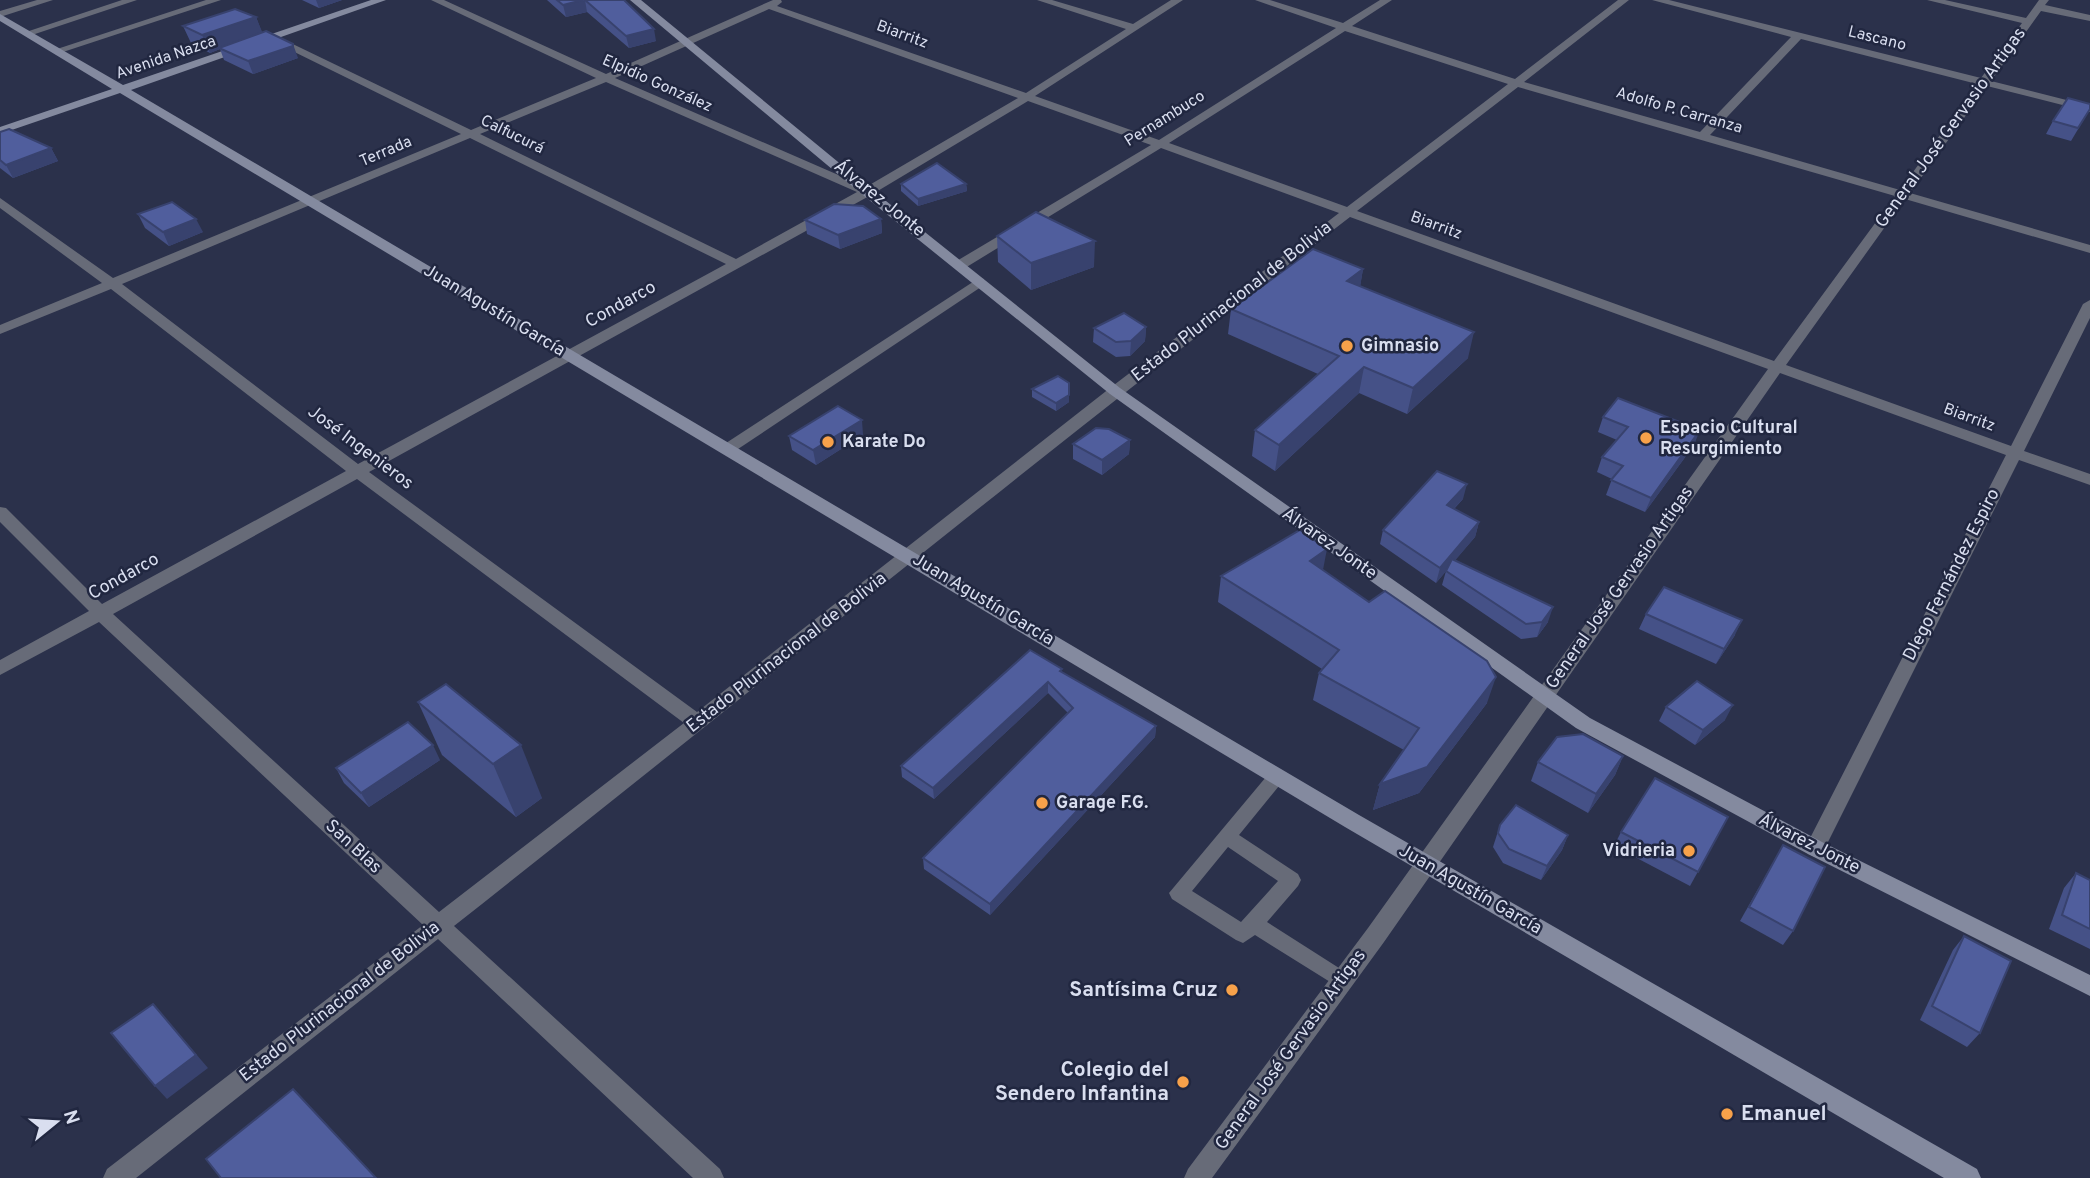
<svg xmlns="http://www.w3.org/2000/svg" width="2090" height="1178" viewBox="0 0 2090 1178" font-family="Overpass,sans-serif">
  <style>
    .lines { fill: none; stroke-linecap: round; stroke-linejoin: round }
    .lane { fill: #676b78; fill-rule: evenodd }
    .street { fill: #676b78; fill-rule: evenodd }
    .secondary { fill: #848a9f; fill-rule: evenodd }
    .wall { fill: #455187 }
    .shaded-wall { fill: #38426e }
    .building { fill: #505e9d; stroke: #38426e; stroke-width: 2 }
    .poi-dot { fill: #f7a14a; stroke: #212740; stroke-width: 2.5 }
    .labels { text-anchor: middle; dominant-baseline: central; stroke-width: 5; stroke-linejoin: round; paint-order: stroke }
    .far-street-label { font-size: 16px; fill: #d9deef; stroke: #212740 }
    .street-label { font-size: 18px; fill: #d9deef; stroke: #212740 }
    .poi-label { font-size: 18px; font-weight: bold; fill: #d9deef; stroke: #212740; text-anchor: start }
    .near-poi-label { font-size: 21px; font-weight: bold; fill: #d9deef; stroke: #212740; text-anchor: end }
  </style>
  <rect width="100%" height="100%" fill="#2b314b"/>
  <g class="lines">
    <path class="lane" d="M1277,769L1283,771L1286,776L1283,781L1239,835L1298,874L1301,880L1298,886L1267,922L1350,975L1353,981L1350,987L1343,990L1255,935L1243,943L1236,940L1172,899L1169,893L1271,771ZM1228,847L1278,881L1241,922L1192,891Z"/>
    <g class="street">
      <path d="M37,0H53L0,17V11Z"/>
      <path d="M122,0H137L32,35L23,33Z"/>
      <path d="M206,0H221L63,52L54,50Z"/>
      <path d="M431,0H444L606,74L773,0H781L782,2L777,6L1026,93L1126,29L1037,0H1052L1133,24L1171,0H1183L1035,96L1159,140L1336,28L1255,0H1270L1343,23L1380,0H1392L1352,26L1515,79L1618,0H1629L1524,82L1700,132L1791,37L1652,0H1669L1981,78L2022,23L1927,0H1945L2026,18L2039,0H2049L2045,5L2090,15V21L2041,11L1991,81L2090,106V112L1987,86L1910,193L2090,245V253L1905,199L1786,365L2011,446L2083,304L2090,300V318L2024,451L2090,474V485L2019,460L1822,854L1815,857L1808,854L1805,848L2006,455L1780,373L1384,942L1212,1178H1184L1188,1169L1368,928L1768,369L1350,217C1048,450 753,690 454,926L720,1169L724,1178H693L438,939L136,1178H103L107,1169L423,925L99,622L0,675V660L89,611L0,522V507L6,508L102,604L346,471L111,289L0,334V325L102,283L0,208V198L113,278L461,134L268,39L267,37L272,34L471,130L596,78ZM769,9L1018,98L866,187L615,78ZM1345,31L1508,84L1347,207L1169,143ZM1801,39L1977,84L1900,190L1710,135ZM606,82L857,192L736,259L480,134ZM1518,87L1895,196L1774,361L1357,211ZM1028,101L1151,145L955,262V268H965L1161,148L1339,213L1110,388L697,712L369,472L871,195ZM470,138L726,264L358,464L122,284ZM357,479L684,723L439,912L113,614Z"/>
      <path d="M979,278L984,279V285L735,451H723L721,448L723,445Z"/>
    </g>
    <g class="secondary">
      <path d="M371,0H386L131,90L1359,815L1977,1169L1981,1178H1944L1345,827L120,93L0,134V127L112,89L0,21V14L123,85Z"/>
      <path d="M630,0H641L871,189L1120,388L1590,718L1822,842L2090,975V996L1808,854L1576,728L1110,394L863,195Z"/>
    </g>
  </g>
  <g class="wall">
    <path d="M302,0H342L319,8Z"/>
    <path d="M547,0H624L656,41L629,48L587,12L566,17Z"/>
    <path d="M256,17L262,33L298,58L253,74L224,60L220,49L210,53L191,43L183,26Z"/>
    <path d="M2090,109L2071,141L2046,134L2053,121Z"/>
    <path d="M0,132L51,148L58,161L13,178L0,168Z"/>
    <path d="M901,184H966L967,191L918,206L901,191Z"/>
    <path d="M138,214L203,232L169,246L145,228Z"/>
    <path d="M881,219L882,233L840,249L807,234L805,220Z"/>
    <path d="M997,236L1094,267L1031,290L998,262Z"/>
    <path d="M1363,269L1360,286L1468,358L1407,414L1359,393L1275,471L1252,456L1255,430L1318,374L1228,334L1231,309Z"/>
    <path d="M1146,327L1145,341L1130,356L1116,357L1093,342L1094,328Z"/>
    <path d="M1032,389L1069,402L1056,411L1032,397Z"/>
    <path d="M1603,417L1694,445L1645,512L1606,495L1612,479L1597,472L1602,457L1617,440L1598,432Z"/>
    <path d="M863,435L816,465L792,450L789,436Z"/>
    <path d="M1130,440L1129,454L1102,475L1073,459V444Z"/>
    <path d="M1463,499L1454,509L1479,522L1475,537L1455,560L1548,622L1537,637L1521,639L1442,585L1446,571L1436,583L1380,544L1383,530Z"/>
    <path d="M1323,570L1487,703L1419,793L1373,810L1380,784L1404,750L1313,700L1319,673L1322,669L1218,602L1221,576Z"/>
    <path d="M1646,614L1735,635L1716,664L1639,629Z"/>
    <path d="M1062,673L1156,726L1155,737L990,915L924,869L923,858L1068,713L1048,693L934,799L902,777L901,766Z"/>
    <path d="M418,702L542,798L516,817L442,755Z"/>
    <path d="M1666,707L1725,720L1695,745L1659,721Z"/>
    <path d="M1623,756L1615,775L1588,813L1531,781L1538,762Z"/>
    <path d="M440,760L369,807L344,783L336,768Z"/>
    <path d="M1728,817L1690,886L1614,846L1621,832Z"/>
    <path d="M1500,825L1568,835L1562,850L1541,880L1503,863L1493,847Z"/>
    <path d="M1783,845L1793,931L1783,945L1740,921Z"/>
    <path d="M2076,873L2090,880V949L2049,929L2064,888Z"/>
    <path d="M1964,936L1980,1033L1967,1047L1920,1020L1953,950Z"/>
  </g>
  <g class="shaded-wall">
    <path d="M316,0H342L319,8Z"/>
    <path d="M585,0L587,12L566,17L563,5Z"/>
    <path d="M256,17L263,34L219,48L220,49L210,53L202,35Z"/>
    <path d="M654,29L656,41L629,48L626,36Z"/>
    <path d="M293,44L298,58L253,74L248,61Z"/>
    <path d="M51,148L58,161L13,178L6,165Z"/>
    <path d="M966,184L967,191L918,206V199Z"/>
    <path d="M196,219L203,232L169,246L163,232Z"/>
    <path d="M881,219L882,233L840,249L838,235Z"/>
    <path d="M1095,241L1094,267L1031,290V263Z"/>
    <path d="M1363,269L1359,294L1347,281Z"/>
    <path d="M1146,327L1145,341L1130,356L1131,341Z"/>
    <path d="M1474,332L1468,358L1407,414L1413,388Z"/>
    <path d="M1364,367L1359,393L1275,471L1279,445Z"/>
    <path d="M1069,395V402L1056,411V403Z"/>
    <path d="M862,420L863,435L816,465L813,450Z"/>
    <path d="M1700,430L1694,445L1645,512L1651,498Z"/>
    <path d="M1130,440L1129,454L1102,475V460Z"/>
    <path d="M1467,484L1463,499L1443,520L1447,505Z"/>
    <path d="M1479,522L1475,537L1436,583L1440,568Z"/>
    <path d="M1327,549L1322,575L1310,561Z"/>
    <path d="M1553,607L1548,622L1537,637L1542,622Z"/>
    <path d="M1742,620L1735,635L1716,664L1724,649Z"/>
    <path d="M1496,677L1487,703L1419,793L1373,810L1380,784Z"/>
    <path d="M1048,682V693L934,799L933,788Z"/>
    <path d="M1733,705L1725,720L1695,745L1703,730Z"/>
    <path d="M1156,726L1155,737L990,915V904Z"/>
    <path d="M433,745L440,760L369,807L361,793Z"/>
    <path d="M521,745L542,798L516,817L493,764Z"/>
    <path d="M1623,756L1615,775L1588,813L1596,794Z"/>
    <path d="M1568,835L1562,850L1541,880L1547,866Z"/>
    <path d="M153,1004L208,1068L167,1099L155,1086Z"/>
  </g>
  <g class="building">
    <path d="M557,0H583L563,5Z"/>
    <path d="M585,0H624L654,29L626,36Z"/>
    <path d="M235,9L256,17L202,35L183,26Z"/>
    <path d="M266,31L293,44V46L248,61L219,48Z"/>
    <path d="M2068,98L2090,104V109L2078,128L2053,121Z"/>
    <path d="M9,129L51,148L6,165L0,160V132Z"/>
    <path d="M937,163L966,184L918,199L901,184Z"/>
    <path d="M172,202L196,219L163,232L138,214Z"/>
    <path d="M834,204L863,206L881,219L838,235L805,220Z"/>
    <path d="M1036,212L1095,241L1031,263L997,236Z"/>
    <path d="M1313,249L1363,269L1347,281L1474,332L1413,388L1364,367L1279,445L1255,430L1339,356L1231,309Z"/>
    <path d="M1124,313L1146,327L1131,341L1116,342L1094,328Z"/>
    <path d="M1058,376L1069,383V395L1056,403L1032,389Z"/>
    <path d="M1618,398L1700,430L1651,498L1611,480L1623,466L1602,457L1628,427L1603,417Z"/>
    <path d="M838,406L862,420L813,450L789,436Z"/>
    <path d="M1096,428L1109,429L1130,440L1102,460L1073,444Z"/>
    <path d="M1437,471L1467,484L1447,505L1479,522L1440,568L1383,530Z"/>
    <path d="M1300,530L1327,549L1310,561L1369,602L1385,591L1487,661L1496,677L1427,767L1380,784L1419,728L1319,673L1339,650L1221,576Z"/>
    <path d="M1452,559L1553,607L1542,622L1526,624L1446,571Z"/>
    <path d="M1664,587L1742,620L1724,649L1646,614Z"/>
    <path d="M1030,650L1062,669L1060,671L1156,726L990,904L923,858L1073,708L1048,682L933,788L901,766Z"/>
    <path d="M1697,681L1733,705L1703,730L1666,707Z"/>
    <path d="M446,684L521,745L493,764L418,702Z"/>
    <path d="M408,722L433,745L361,793L336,768Z"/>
    <path d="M1583,734L1623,756L1596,794L1538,762L1557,737Z"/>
    <path d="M1655,778L1728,817L1698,872L1621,832Z"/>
    <path d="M1516,805L1568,835L1547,866L1509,849L1498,833L1500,825Z"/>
    <path d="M1783,845L1825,867L1793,931L1749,907Z"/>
    <path d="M2076,873L2090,880V929L2062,915Z"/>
    <path d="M1964,936L2011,961L1980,1033L1932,1006Z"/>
    <path d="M153,1004L196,1055L155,1086L111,1033Z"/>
    <path d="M293,1089L376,1178H221L206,1159Z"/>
  </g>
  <g class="poi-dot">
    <circle cx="1347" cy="346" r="7"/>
    <circle cx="1646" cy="438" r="7"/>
    <circle cx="828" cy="442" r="7"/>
    <circle cx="1042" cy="803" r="7"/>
    <circle cx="1689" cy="851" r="7"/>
    <circle cx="1232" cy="990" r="7"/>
    <circle cx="1183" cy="1082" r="7"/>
    <circle cx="1727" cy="1114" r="7"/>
  </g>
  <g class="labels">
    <g class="far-street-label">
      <text transform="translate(902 35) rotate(20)">Biarritz</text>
      <text transform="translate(1877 39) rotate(14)">Lascano</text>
      <text transform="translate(166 58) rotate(-19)">Avenida Nazca</text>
      <text transform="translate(657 84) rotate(24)">Elpidio González</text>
      <text transform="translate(1679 111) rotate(16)">Adolfo P. Carranza</text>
      <text transform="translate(1165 119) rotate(-32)">Pernambuco</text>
      <text transform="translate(512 135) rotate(26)">Calfucurá</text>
      <text transform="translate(386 152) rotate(-23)">Terrada</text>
      <text transform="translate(1436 226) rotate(20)">Biarritz</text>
      <text transform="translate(1969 418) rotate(20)">Biarritz</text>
    </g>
    <g class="street-label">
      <text transform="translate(1951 128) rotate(-54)">General José Gervasio Artigas</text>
      <text transform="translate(879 199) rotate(39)">Álvarez Jonte</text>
      <text transform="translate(1232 302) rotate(-38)">Estado Plurinacional de Bolivia</text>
      <text transform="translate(621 305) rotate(-29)">Condarco</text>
      <text transform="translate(494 311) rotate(31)">Juan Agustín García</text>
      <text transform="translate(360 448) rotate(37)">José Ingenieros</text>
      <text transform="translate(1329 544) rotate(35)">Álvarez Jonte</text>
      <text transform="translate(1952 575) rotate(-63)">DIego Fernández Espiro</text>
      <text transform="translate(124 577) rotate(-29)">Condarco</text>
      <text transform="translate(1620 588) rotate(-55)">General José Gervasio Artigas</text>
      <text transform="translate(983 600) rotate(31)">Juan Agustín García</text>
      <text transform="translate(787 653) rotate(-38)">Estado Plurinacional de Bolivia</text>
      <text transform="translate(1809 844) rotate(27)">Álvarez Jonte</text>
      <text transform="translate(353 847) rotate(43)">San Blas</text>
      <text transform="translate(1470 890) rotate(30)">Juan Agustín García</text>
      <text transform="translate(340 1002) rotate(-38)">Estado Plurinacional de Bolivia</text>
      <text transform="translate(1291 1050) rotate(-54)">General José Gervasio Artigas</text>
    </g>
    <g class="poi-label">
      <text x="1361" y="346">Gimnasio</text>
      <text x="1660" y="428">Espacio Cultural<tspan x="1660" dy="21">Resurgimiento</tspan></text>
      <text x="842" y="442">Karate Do</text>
      <text x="1056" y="803">Garage F.G.</text>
      <text x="1675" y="851" text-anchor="end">Vidrieria</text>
    </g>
    <g class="near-poi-label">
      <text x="1218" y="990">Santísima Cruz</text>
      <text x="1169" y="1070">Colegio del<tspan x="1169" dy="24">Sendero Infantina</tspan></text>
      <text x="1741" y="1114" text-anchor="start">Emanuel</text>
    </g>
  </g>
  <g transform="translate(56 1122) rotate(72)" stroke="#212740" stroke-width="5" paint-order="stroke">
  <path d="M0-5L12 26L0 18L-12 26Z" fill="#d9deef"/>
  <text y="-10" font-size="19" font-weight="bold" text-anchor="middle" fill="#d9deef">N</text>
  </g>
</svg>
